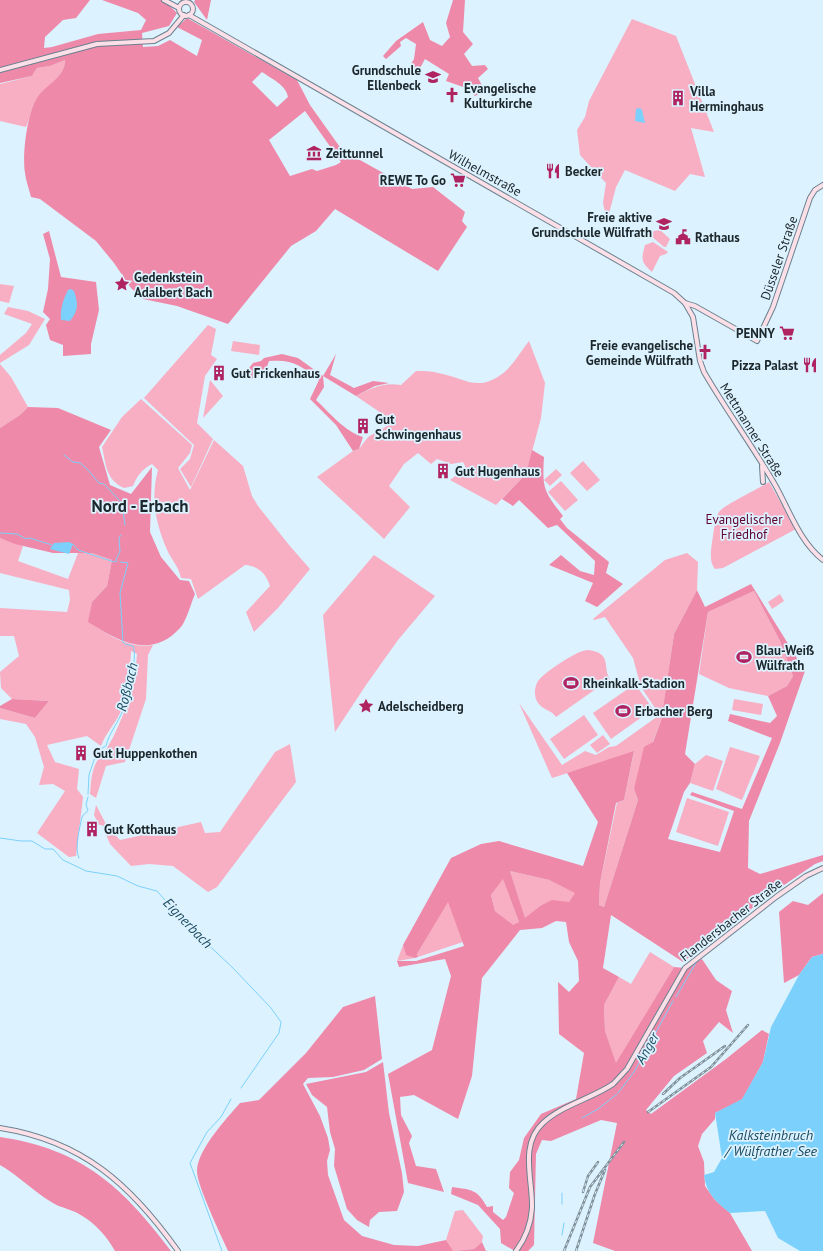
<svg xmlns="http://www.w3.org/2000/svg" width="823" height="1251" viewBox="0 0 823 1251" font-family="'PT Sans',sans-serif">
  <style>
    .green { fill: #f8aec3 }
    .forest { fill: #ef89a9; fill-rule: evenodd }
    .water { fill: #7cd1fc }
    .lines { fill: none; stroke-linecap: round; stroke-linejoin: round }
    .stream { stroke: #7cd1fc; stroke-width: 1 }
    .secondary-casing { stroke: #6a8290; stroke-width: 6 }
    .secondary { stroke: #fddfe8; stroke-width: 4 }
    .rail-casing { stroke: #81919a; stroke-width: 2.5 }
    .rail { stroke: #dcf2fe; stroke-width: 1; stroke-dasharray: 3; stroke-linecap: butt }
    .labels { text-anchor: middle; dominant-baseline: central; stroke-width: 3.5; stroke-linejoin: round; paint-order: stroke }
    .poi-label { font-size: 13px; font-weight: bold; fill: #1c272c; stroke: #dcf2fe; text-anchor: start }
    .street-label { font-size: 13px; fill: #1c272c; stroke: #dcf2fe }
    .park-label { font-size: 13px; fill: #610330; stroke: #dcf2fe }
    .water-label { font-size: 14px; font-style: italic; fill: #1c4b62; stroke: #dcf2fe }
    .district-label { font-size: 17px; font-weight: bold; fill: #1c272c; stroke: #dcf2fe }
  </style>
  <rect width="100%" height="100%" fill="#dcf2fe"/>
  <g class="green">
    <path d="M632,19L676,36L714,132L691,128L705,177L690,174L675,191L625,170L616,187L607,221L603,203L606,183L580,155L577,130L585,117L589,101Z"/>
    <path d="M65,60C65,77 47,85 38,97C32,105 30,118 26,127L0,121V84L32,76L37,68L50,66Z"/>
    <path d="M660,230L670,239L666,247H664L650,235L654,231Z"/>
    <path d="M653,242L668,252L666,254L660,256L652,272C641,262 641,260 645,245Z"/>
    <path d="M0,284L14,286L9,303L0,301Z"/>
    <path d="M8,307L28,311L45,319L29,345L0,363V355L26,333L32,324L4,314Z"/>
    <path d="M208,325L216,329L211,355L217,359L205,376L197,423L213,439L191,487L180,469L190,459L194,445L144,398Z"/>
    <path d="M233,341L260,345L259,355L231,351Z"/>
    <path d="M529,341L545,383L541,418L526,474L496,505L450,480L466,468L463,462L451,464L437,459L431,464L418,453L404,464L389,486L410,507L384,539L317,477L353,451L359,449L368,437L387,426L394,415L387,417L356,396C372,388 383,382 401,385L416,371C423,371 431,371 438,373C463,377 477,393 502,374C512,367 521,351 529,341Z"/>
    <path d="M0,364L11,377L28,407L20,415L0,428Z"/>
    <path d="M210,380L223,396L203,418Z"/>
    <path d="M141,399L192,445L190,453L178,468L190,490L214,440L243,466L252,496L258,506L289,545L310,569L278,608L254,632L246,612L270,586C266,573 258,566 245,565L198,599L191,579L181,578C178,566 174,563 169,554C156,526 150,499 158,470L152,464C142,469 137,476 133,486L124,488C106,480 106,465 102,447L122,417Z"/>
    <path d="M583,461L600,480L587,491L570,473Z"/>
    <path d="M556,469L562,475L550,486L544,480Z"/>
    <path d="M561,481L578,500L565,511L548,492Z"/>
    <path d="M769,482L796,529L723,568L715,569C709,562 711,551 712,542C714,533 714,520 719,512C722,506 760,488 769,482Z"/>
    <path d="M0,538L23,546L18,561L68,579L78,553H92L112,560L107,586L92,602L89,622C108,635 129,649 153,645L148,655L146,699L125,762L106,766L96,798L90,794C91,783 91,772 97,761C99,757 104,754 106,750C123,721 135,687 137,654L131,651C130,670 128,700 118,717C112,727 105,735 101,746L87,736L47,745L55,762L79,769L77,789L83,797L76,856L69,857L37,833L65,791L53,784L39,785L44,767L35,737L26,724L0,719V708L35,718L49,701L12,699L1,688L0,672L19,656L14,636H0V608L67,612L70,600L69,590L0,573Z"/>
    <path d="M687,553L698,562L697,590L674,634L661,721L634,789L638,800L604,907L599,905L600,883L617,803L624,800L634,752L552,778L519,703L562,765L585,751L596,755L609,747L616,746L658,716L659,714L641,687L633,658L605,617L594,620L593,619L665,560Z"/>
    <path d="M374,555L435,596L398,640L366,685L335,732L323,615Z"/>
    <path d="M754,591L780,641L793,676L787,686L768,696L729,688L699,674L708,612Z"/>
    <path d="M780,594L784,601L772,609L768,602Z"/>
    <path d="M588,650C613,653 602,668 610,679L556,717C551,709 540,710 536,699C534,693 535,686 538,681C545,672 577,650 588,650Z"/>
    <path d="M635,684L653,709L611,739L593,713Z"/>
    <path d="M734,699L763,704L761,715L732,710Z"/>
    <path d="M584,715L598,735L564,759L550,739Z"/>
    <path d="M603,735L610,744L597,753L590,745Z"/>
    <path d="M290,744L296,782L217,887L208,892L173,866L149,864L131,866L110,844L102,825H99L94,815L96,805L107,826L120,840L201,822L205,833L220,832L275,752Z"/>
    <path d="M730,747L760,756L742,800L716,789Z"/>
    <path d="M706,755L723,761L713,791L690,783L695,764Z"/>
    <path d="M687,798L729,812L718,846L676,832Z"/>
    <path d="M510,871L549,880L576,893L569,902L540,906L525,919Z"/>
    <path d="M503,878L519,922L513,926L495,911L491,895Z"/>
    <path d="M448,901L463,942L418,957L417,954Z"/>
    <path d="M403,945L406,954L415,958L397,961Z"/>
    <path d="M650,952L674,967L616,1064L605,1031L604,1005L619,977L631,984Z"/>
    <path d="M463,1210L483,1236L482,1242L474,1249L452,1251L446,1240L455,1211Z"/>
  </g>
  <g class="forest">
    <path d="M0,0H90L76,18L63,20L45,37L44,48L52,47L98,34L141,30L146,20L138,13L102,0H171L170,6L177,13L169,26L142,33L143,47L158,46L170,40L197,56L202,40L177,27L187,18L297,80L310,105L342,150L412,189L433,187L465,212L462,221L467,227L438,271L335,209L316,231L291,246L228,324L177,306L143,299L131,288L114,263L96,241L40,199L31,197C29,189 26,181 25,173C22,155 27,114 37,98C45,85 65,78 65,60L50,66L37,68L32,76L0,83ZM262,72C272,79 286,85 288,97L277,107L252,82ZM305,111L341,162L336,165L317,171L312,169L290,176L269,140Z"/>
    <path d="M195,0H211L207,20L194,2Z"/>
    <path d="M453,0H465L463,32L473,44L464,54L472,66L485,65L488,69L478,78L485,91L475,96L466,88L446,81L449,74L425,59L419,70L408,69L414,59L416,44L406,38L400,42L401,46L386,59L383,56L396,41L423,22L430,40L442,46L450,37L446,23Z"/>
    <path d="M49,231L61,277L96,282L99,310L91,344V354L63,356V345L50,340L46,325L50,319L43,312L48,289L50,259L43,234Z"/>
    <path d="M282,354L298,358L323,376L336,354L330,375L354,388L373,381L389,383L375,386L356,396L323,376L324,387L316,400C330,413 344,431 363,437L359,449L353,451L336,425L310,399L319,380C300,365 293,359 269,361L264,374L251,379L245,373L253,363L261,361L264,358Z"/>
    <path d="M28,407L58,408L111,430L99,447L110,485L131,494L152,467L150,532L161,557L180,580L189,581L195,594C191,603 186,622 180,628C151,660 118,641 88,622L92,602L107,586L112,560L92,553H53L15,544L0,538V428L20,415Z"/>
    <path d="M532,450L544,457C542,489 544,491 563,516L560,519L567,528L609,562L606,573L623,584L597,607L585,601L593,583L549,565L561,555L580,571L594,575L595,561L557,525L548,528L519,500L513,506L502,499L526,474Z"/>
    <path d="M751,584L805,671L780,743L749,821L748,868L760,874L823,855V861L815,864L768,896L683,962L611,915L603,968L619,977L604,1005L605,1031L616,1063L674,967L685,968L702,959L716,980L732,991L726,1010L733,1033L719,1022L703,1041L707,1053L674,1076L646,1110L651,1114L726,1059L762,1030L769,1034L763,1062L742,1100L715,1113V1119L702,1134L698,1146L704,1162L705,1186L715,1200L730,1213L752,1251H615L593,1243L617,1123L601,1120L551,1141L542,1140L536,1154L534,1245L528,1251H515L501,1243L500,1229L478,1205L451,1194L452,1187C472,1190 477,1189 487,1207L493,1206V1212L503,1220L506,1217L514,1193L509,1188L510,1172L519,1160L524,1138L541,1114L576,1099L584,1053L559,1034L558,982L569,992L579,981L578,961L569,942L566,922L556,921L542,928L520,930L482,978L472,1076L458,1119L414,1095L400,1097L401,1115L412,1136L409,1143L416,1166L436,1169L444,1192L408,1183L388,1074L432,1050L451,976L445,959L399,967L397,961H416L464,946L448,902L417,954L418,957L415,958L406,955L403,945L451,858L481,844L499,841L583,866L598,822L567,773L634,751L624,800L616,803L600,883L599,905L604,907L638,800L634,789L644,747L653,742L661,721L674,634L697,590L705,607ZM754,591L780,641L793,676L787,686L768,696L777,716L770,723L730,714L728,721L772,738L742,809L692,792L690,795L734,811L720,852L668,839L684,792L690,783L695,764L685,754L708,612ZM510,871L549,880L575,893L569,902L552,900L540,906L525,918ZM503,879L519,922L513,925L495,911L491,895Z"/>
    <path d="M12,699L49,701L35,718L0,708V706Z"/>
    <path d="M823,893V954L812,957L799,975L784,983L779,912L793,901L808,905Z"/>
    <path d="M375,996L382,1059L364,1070L333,1077L308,1078L303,1084L320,1116L328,1138L330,1150L327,1161L328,1175L344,1220L362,1236L394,1245L418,1246L446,1240L453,1251L474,1249L482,1242L486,1251H228C221,1235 196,1184 197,1170C198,1149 227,1118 240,1103L259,1100L306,1053L343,1007Z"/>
    <path d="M383,1062L389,1113L402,1173L404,1192L397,1211L379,1212L370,1220L369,1227L357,1220L347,1209L334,1166L335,1149L330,1132L327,1107L312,1095L306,1084L366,1072Z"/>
    <path d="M0,1137C82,1149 123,1187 171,1251H115C106,1235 95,1223 79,1214C71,1209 61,1208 53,1203C34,1192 19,1176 0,1165Z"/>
  </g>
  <g class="water">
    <path d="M640,108L642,110L645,123L635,121L636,109Z"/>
    <path d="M71,289L74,291C78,303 79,310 70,321L61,320C60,309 63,300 68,290Z"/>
    <path d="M69,542L73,544L69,554L50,549L54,543Z"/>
    <path d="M823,954V1251H800L778,1238L765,1211L730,1213C716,1202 706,1193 704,1175L714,1172L722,1158L715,1113L742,1099L763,1062L771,1027L799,975L812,957Z"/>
  </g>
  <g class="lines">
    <g class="stream">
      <path d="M64,455L73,462L80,463L87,469L99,483L104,484L122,503L125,525"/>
      <path d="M0,533L17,534L26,539L30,538L52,545"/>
      <path d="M73,544L78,550L114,562L117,561"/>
      <path d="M116,560L120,551L119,538L121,535"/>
      <path d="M88,794L89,775L97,751L106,746C109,733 118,723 123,710C128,697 138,658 133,646L125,644L123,642L120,593L128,563L120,562"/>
      <path d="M0,838L21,841H32L45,849H53L63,860L86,871L117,876L138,886L157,891L184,922L233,968L271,1008L281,1022L279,1033L241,1088"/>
      <path d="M79,858C74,850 80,826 82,817C83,814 87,813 88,810L86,805L88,797"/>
      <path d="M676,997L697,961"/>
      <path d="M618,1093L634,1072L673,1001"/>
      <path d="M582,1118L598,1109L617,1094"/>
      <path d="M562,1193V1204"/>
      <path d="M562,1235L564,1223"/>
      <path d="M222,1251L190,1163L207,1132L221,1117L231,1099"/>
    </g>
    <g class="secondary-casing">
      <g id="secondary">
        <path d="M164,0L179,8"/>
        <circle cx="186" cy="9" r="7"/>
        <path d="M189,15L674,293L685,303L693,317L700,361L704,372C726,410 752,445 774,483C789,509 799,541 823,560"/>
        <path d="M0,70L97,44L154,41L169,33L184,15"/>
        <path d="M685,303L695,306L757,341L773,307L810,198L815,190L823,185"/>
        <path d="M762,466L763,482"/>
        <path d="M614,1083L627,1069L685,968L776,897L806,876L823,868"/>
        <path d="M0,1128C83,1141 131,1185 178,1251"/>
        <path d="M516,1251C525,1239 531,1223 532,1208C533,1180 519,1145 543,1123C562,1105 591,1099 613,1084"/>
      </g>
    </g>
    <use href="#secondary" class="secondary"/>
    <g class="rail-casing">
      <g id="rail">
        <path d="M663,1094L680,1078L725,1046"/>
        <path d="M648,1112L711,1067L748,1025"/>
        <path d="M583,1192L588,1176L598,1162"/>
        <path d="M564,1251L590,1187L624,1142"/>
        <path d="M576,1251L595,1194L605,1170"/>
      </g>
    </g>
    <use href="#rail" class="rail"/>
  </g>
  <defs>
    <g id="school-bare" transform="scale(1.2)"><path d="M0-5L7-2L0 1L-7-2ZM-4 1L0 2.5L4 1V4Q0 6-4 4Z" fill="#af2360" stroke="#dcf2fe" stroke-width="2.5" paint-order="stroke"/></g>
    <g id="church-bare" transform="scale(1.2)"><path d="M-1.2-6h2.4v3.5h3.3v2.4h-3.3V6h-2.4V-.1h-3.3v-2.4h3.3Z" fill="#af2360" stroke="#dcf2fe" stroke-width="2.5" paint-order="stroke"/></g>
    <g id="building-bare" transform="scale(1.2)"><path d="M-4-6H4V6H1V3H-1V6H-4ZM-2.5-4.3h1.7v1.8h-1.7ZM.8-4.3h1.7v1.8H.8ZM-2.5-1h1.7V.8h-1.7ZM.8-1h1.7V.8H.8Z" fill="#af2360" stroke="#dcf2fe" stroke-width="2.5" paint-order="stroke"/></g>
    <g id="museum-bare" transform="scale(1.2)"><path d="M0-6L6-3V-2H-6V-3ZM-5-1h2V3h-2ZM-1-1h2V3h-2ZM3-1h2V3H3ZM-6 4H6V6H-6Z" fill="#af2360" stroke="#dcf2fe" stroke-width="2.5" paint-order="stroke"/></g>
    <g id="restaurant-bare" transform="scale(1.2)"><path d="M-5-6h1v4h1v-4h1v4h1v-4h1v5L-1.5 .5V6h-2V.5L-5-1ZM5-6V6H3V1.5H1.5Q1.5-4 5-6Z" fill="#af2360" stroke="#dcf2fe" stroke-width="2.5" paint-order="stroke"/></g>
    <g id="supermarket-bare" transform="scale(1.2)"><path d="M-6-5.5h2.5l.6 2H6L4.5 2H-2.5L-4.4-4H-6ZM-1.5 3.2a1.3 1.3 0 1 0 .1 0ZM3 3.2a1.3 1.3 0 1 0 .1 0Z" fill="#af2360" stroke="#dcf2fe" stroke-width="2.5" paint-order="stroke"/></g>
    <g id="civic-bare" transform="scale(1.2)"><path d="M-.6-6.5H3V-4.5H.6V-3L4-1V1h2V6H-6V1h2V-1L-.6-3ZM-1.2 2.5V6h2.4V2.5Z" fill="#af2360" stroke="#dcf2fe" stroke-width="2.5" paint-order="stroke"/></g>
    <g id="sight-bare" transform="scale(1.2)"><path d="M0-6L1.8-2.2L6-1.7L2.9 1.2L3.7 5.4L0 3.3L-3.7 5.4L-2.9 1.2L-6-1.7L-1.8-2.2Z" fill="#af2360" stroke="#dcf2fe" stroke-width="2.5" paint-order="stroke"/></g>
    <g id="stadium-bare" transform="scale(1.2)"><path d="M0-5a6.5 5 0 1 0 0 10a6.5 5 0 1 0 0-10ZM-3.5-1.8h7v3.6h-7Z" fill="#af2360" stroke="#dcf2fe" stroke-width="2.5" paint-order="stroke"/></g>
  </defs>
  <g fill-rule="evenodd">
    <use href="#school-bare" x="433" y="77"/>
    <use href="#church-bare" x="452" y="95"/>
    <use href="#building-bare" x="678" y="98"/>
    <use href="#museum-bare" x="314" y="153"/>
    <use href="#restaurant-bare" x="553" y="171"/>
    <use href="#supermarket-bare" x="458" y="180"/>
    <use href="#school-bare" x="664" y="224"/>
    <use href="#civic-bare" x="683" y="237"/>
    <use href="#sight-bare" x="122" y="284"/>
    <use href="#supermarket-bare" x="787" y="333"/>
    <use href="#church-bare" x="705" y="352"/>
    <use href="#restaurant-bare" x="810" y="365"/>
    <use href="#building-bare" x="219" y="373"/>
    <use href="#building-bare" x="363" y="426"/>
    <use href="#building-bare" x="443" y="471"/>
    <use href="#stadium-bare" x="744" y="657"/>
    <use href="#stadium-bare" x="571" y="683"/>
    <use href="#sight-bare" x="366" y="706"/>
    <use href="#stadium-bare" x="623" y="711"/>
    <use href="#building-bare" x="81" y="753"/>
    <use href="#building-bare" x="92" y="829"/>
  </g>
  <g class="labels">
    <g class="poi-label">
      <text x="421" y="70" text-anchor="end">Grundschule<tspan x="421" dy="15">Ellenbeck</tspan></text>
      <text x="464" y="88">Evangelische<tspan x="464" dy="15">Kulturkirche</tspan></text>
      <text x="690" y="91">Villa<tspan x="690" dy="15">Herminghaus</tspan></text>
      <text x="326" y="153">Zeittunnel</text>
      <text x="565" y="171">Becker</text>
      <text x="446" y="180" text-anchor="end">REWE To Go</text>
      <text x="652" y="217" text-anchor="end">Freie aktive<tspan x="652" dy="15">Grundschule Wülfrath</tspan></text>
      <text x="695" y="237">Rathaus</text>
      <text x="134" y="277">Gedenkstein<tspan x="134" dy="15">Adalbert Bach</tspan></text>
      <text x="775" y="333" text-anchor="end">PENNY</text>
      <text x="693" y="345" text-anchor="end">Freie evangelische<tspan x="693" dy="15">Gemeinde Wülfrath</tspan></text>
      <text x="798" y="365" text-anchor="end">Pizza Palast</text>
      <text x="231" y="373">Gut Frickenhaus</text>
      <text x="375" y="419">Gut<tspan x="375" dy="15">Schwingenhaus</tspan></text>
      <text x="455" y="471">Gut Hugenhaus</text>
      <text x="756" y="650">Blau-Weiß<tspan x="756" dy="15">Wülfrath</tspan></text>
      <text x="583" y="683">Rheinkalk-Stadion</text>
      <text x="378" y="706">Adelscheidberg</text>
      <text x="635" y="711">Erbacher Berg</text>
      <text x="93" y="753">Gut Huppenkothen</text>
      <text x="104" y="829">Gut Kotthaus</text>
    </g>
    <g class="street-label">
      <text transform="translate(485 173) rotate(29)">Wilhelmstraße</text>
      <text transform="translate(779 258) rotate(-71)">Düsseler Straße</text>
      <text transform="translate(752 430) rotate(58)">Mettmanner Straße</text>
      <text transform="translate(731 920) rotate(-38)">Flandersbacher Straße</text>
    </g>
    <g class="park-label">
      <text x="744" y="519">Evangelischer<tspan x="744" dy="15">Friedhof</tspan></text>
    </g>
    <g class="water-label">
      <text transform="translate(127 687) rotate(-76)">Roßbach</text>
      <text transform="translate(188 923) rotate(46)">Eignerbach</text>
      <text transform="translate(647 1048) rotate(-61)">Anger</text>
      <text x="771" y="1135">Kalksteinbruch<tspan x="771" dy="16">/ Wülfrather See</tspan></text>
    </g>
    <g class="district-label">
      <text x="140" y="506">Nord - Erbach</text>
    </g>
  </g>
</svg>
